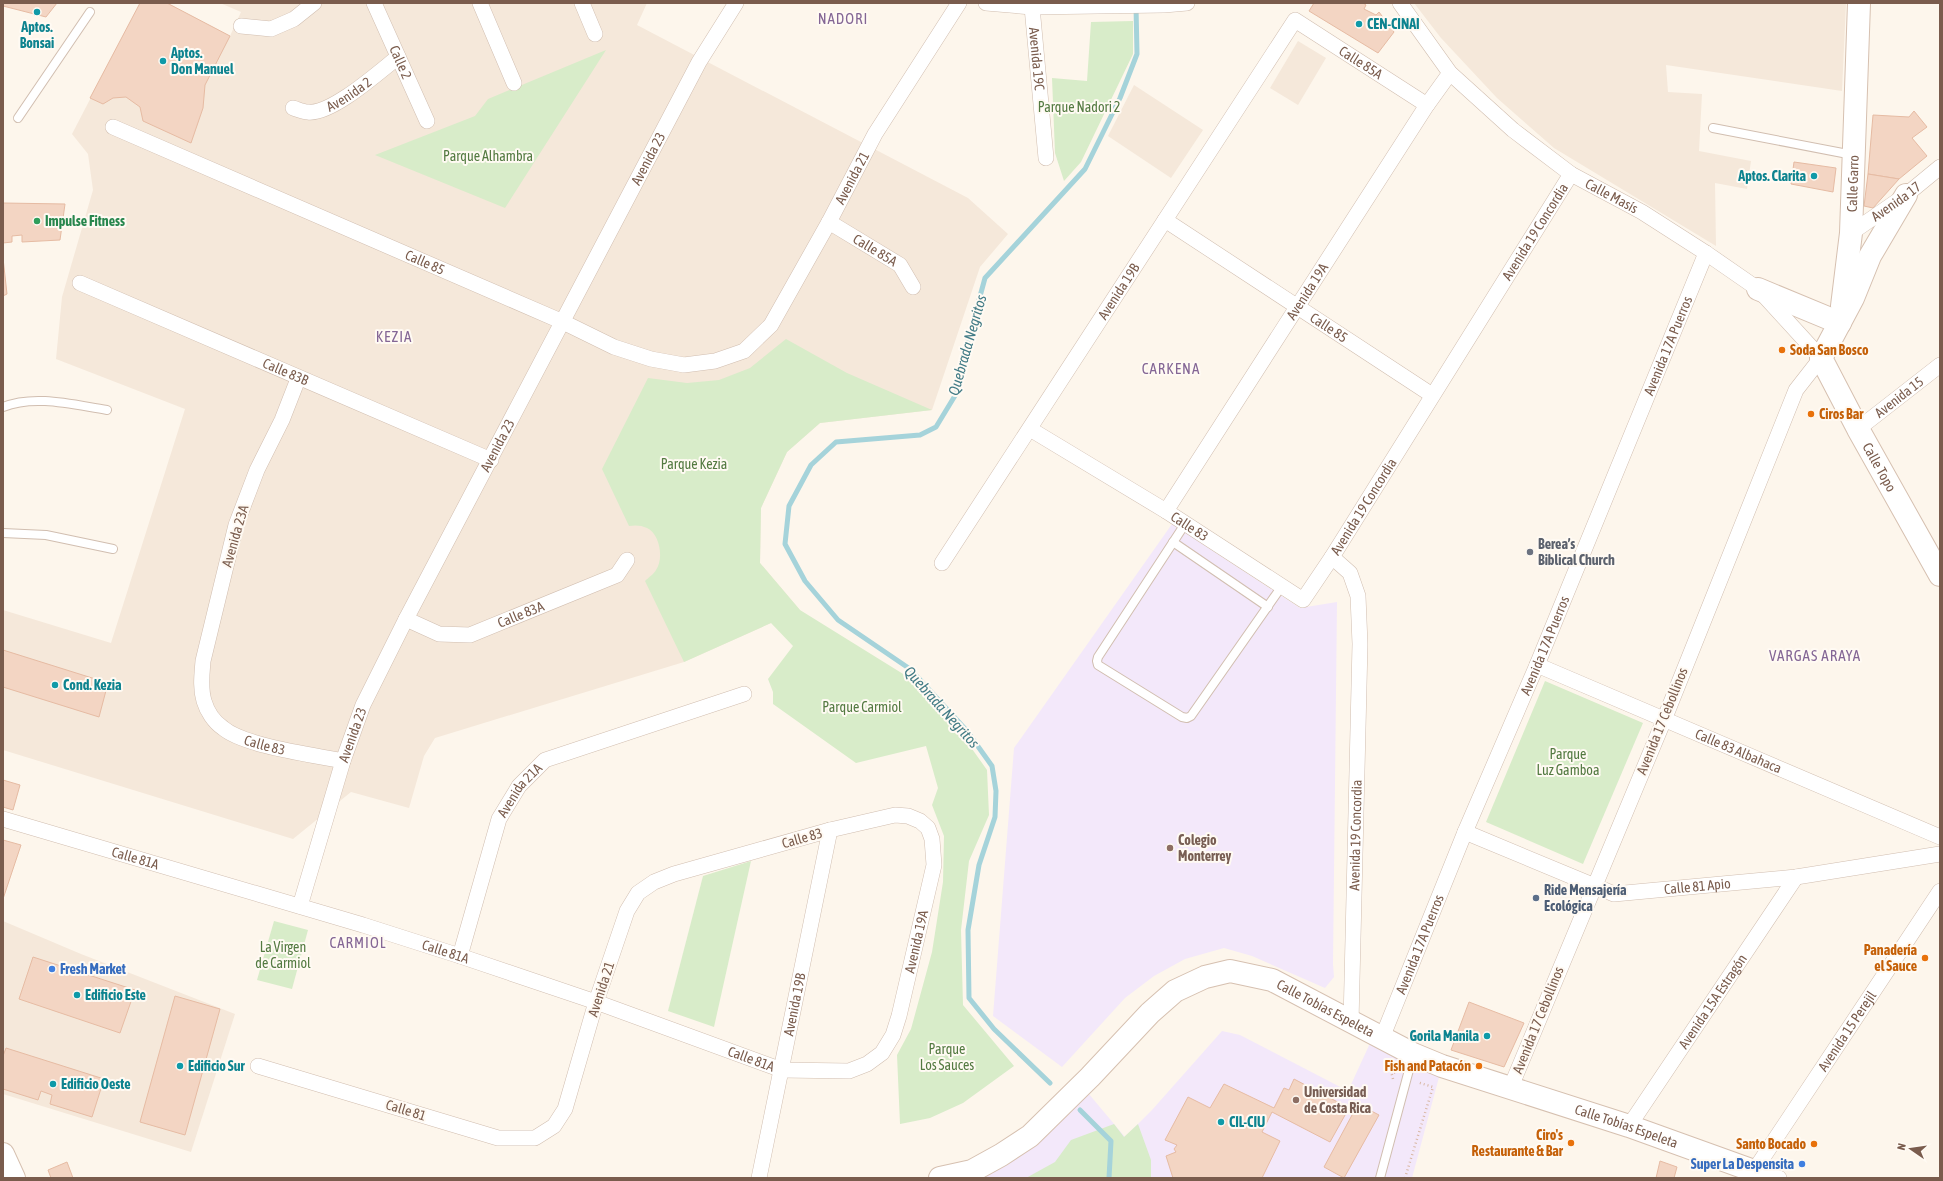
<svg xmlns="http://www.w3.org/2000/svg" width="1943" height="1181" viewBox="0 0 1943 1181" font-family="'Asap Condensed',sans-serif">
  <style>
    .residential { fill: #f5e8da }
    .education { fill: #f3e8fa }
    .green { fill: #d8ecc9 }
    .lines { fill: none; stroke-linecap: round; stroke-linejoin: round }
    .stream { stroke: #a5d3da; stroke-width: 5 }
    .building { fill: #f3d5c3; stroke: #e6bba3 }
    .lane-casing { stroke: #d1beb0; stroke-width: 10 }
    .street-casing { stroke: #d1beb0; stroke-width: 16 }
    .secondary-casing { stroke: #d6c0b0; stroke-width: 24 }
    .path { stroke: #d9b8a5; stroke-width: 2.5; stroke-dasharray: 1 3; stroke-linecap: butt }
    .lane { stroke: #fff; stroke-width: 8 }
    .street { stroke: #fff; stroke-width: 15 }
    .secondary { stroke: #fff; stroke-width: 22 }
    .culture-dot { fill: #0f9aa8; stroke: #fffaf3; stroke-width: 1.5 }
    .leisure-dot { fill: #2e9e5b; stroke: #fffaf3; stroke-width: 1.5 }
    .food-dot { fill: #e8710a; stroke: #fffaf3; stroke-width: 1.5 }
    .worship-dot { fill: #6b7280; stroke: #fffaf3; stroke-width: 1.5 }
    .education-dot { fill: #8d6e63; stroke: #fffaf3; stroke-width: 1.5 }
    .service-dot { fill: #5c6f8a; stroke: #fffaf3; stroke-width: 1.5 }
    .shop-dot { fill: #3f7fe0; stroke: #fffaf3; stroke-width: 1.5 }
    .labels { text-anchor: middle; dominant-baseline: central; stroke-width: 4; stroke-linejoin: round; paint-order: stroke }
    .culture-label { font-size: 14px; font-weight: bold; fill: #0d838f; stroke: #fffaf3; text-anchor: start }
    .street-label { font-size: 14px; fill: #7a5c4d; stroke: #fffaf3 }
    .park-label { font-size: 14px; fill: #537a41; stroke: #fffaf3 }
    .leisure-label { font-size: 14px; font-weight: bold; fill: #27864d; stroke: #fffaf3; text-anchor: start }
    .food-label { font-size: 14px; font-weight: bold; fill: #c56008; stroke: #fffaf3; text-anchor: end }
    .worship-label { font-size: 14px; font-weight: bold; fill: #5b616d; stroke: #fffaf3; text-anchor: start }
    .education-label { font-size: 14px; font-weight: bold; fill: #785e54; stroke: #fffaf3; text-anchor: start }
    .service-label { font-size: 14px; font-weight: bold; fill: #4e5e75; stroke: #fffaf3; text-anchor: start }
    .shop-label { font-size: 14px; font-weight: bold; fill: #366cbe; stroke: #fffaf3; text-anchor: start }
    .neighbourhood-label { font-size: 15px; letter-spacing: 1px; fill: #846695; stroke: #fffaf3 }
    .water-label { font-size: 15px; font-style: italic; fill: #437c86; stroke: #fffaf3 }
  </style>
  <rect width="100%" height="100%" fill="#fdf6ec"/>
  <g class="residential">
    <path d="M140,3H167L230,36L241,12L220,3H647L637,25L968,198L1008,234L980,267L932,410L820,423L787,452L761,508L760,563L800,610L684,662L435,738L424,756L409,808L351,792L293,839L3,750V610L111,643L185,409L56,359L62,297L93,190L88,154L72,134Z"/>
    <path d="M1414,3H1846L1842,91L1666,65L1668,92L1702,94L1699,151L1751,161L1747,189L1715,183L1716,246L1554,148L1497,98L1441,38Z"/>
    <path d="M1298,41L1326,58L1298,105L1270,88Z"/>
    <path d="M1134,85L1203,130L1171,178L1108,136Z"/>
    <path d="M3,921L81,954L235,1014L191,1152L3,1094Z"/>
  </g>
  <g class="education">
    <path d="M1172,524L1300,608L1337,602L1333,964L1334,977L1325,988L1252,956L1224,948L1185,959L1154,976L1125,998L1062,1067L993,1016L1014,748Z"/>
    <path d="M1222,1031L1240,1035L1348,1091L1372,1039L1442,1066L1412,1178H940L972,1171L1083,1087L1125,1137L1152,1110Z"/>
  </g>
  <g class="green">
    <path d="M1133,21V54L1081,162L1064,181L1055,153L1052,78L1087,81L1091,22Z"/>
    <path d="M606,50L505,208L375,155L475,116L488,99Z"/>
    <path d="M786,339L847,373L932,410L820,423L787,452L761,508L760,563L800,610L908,677L965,739L987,770L989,815L969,861L961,930L963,1005L1014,1066L963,1103L930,1118L900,1124L897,1055L911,1029L932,952L943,882L944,836L932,805L938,788L926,746L856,763L773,704V692L768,679L793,646L771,623L684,662L645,581C649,577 654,574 656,570C664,559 660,534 647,528C641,525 635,525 629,526L602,469L648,378L687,383L719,380L750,368Z"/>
    <path d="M1545,681L1643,723L1583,864L1486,822Z"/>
    <path d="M751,861L714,1027L668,1011L703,876Z"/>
    <path d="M274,921L308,930L292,989L257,980Z"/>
    <path d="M1114,1124L1124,1137L1138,1124L1151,1160V1178H1026L1055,1162L1071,1140Z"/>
  </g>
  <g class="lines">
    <g class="stream">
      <path d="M1050,1083L994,1029L969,998L968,930L979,865L995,817L996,791L992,766L967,731L910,669L838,620L805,581L785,544L789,506L811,465L836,442L920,435L936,427L956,394L960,370L985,278L1085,169L1120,98L1137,54L1136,6"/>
      <path d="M1080,1110L1111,1141L1109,1178"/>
    </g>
  </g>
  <g class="building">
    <path d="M3,3H57L46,17L3,6Z"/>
    <path d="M140,3H167L230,36L205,85L203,108L191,143L143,121L140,107L126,97L113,98L103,104L90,98Z"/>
    <path d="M1314,3H1363L1366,5L1364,9L1376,15L1379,12L1394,32L1378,53L1309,11Z"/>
    <path d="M1914,111L1927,127L1912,138L1927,156L1899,179L1868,174L1873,115L1909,117Z"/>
    <path d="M1794,162L1836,168L1833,192L1791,184Z"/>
    <path d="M1868,174L1899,179L1873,208L1864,206Z"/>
    <path d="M3,203L65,204L60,240L22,242V235L12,236V242L3,243Z"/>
    <path d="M3,258L7,294L3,296Z"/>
    <path d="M3,650L108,683L99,717L3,687Z"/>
    <path d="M3,780L20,785L13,810L3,807Z"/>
    <path d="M3,840L21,845L3,899Z"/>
    <path d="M33,957L135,990L120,1033L19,999Z"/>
    <path d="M175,996L220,1009L185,1135L140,1122Z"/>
    <path d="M1469,1002L1524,1023L1504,1067L1451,1050Z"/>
    <path d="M6,1048L104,1079L92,1117L50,1104L52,1095L41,1091L38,1100L3,1089V1056Z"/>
    <path d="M1294,1079L1349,1108L1330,1142L1272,1112L1262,1132L1280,1141L1262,1178H1173L1166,1156L1176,1152L1174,1149L1177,1145L1165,1140L1188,1097L1210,1108L1224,1084L1274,1108L1284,1088L1289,1090Z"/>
    <path d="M1358,1104L1379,1115L1344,1178L1324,1167Z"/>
    <path d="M1660,1161L1677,1167L1674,1178H1656Z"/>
    <path d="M67,1162L73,1178H51L48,1170Z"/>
  </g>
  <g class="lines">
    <g class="lane-casing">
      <g id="lane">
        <path d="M18,118L90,12"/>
        <path d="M1713,128L1853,155"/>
        <path d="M3,407C35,394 74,405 107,410"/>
        <path d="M1185,524L1098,657L1097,661L1098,665L1182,717L1187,718L1191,716L1282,586"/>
        <path d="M3,533L46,535L113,549"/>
        <path d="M1173,542L1268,607"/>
        <path d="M1380,1178L1413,1055"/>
      </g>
    </g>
    <g class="street-casing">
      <g id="street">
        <path id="s1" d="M374,3L427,121"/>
        <path d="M480,3L514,83"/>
        <path d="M582,3L595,34"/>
        <path d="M986,3L1032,7L1164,5L1187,3"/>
        <path id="s2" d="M1400,3L1450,73L1513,130L1571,174L1642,212L1706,253L1758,289L1821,358L1796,390L1664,720L1510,1089"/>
        <path id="s3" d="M1032,7L1046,158"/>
        <path d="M241,26L271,29L294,19L314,3"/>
        <path id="s4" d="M293,108C297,109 303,112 308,112C331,115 379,72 398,57"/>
        <path id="s5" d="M113,127L563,322L614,347L651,359L684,365L715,361L744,351L771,325L829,222L875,134L959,3"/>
        <path id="s6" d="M1165,220L1432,395"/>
        <path id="s7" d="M829,222L900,265L913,287"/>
        <path id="s8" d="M1851,233L1906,195L1940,167"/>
        <path id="s9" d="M80,283L491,460"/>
        <path id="s10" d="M298,379L282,420L257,470L236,525L203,661C202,674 200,688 204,701C207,711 214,722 223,728C244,746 314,755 343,761"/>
        <path id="s11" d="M1030,429L1166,511L1303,600L1332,557"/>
        <path id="s12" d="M1858,429L1940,365"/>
        <path id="s13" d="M1166,511L1427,105L1450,73"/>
        <path id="s14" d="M942,563L1295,20L1427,105"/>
        <path id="s15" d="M406,619L439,634L470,635L617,575L627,560"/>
        <path id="s16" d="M1537,665L1940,837"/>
        <path id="s17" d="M3,819L363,925L460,956L596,1002L782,1070L849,1071L867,1064L882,1053L893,1035L899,1016L934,865L932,839L928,828L920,821L908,816L895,815L830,830L674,874L654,882L638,893L627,911L596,1002L565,1109L554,1126L535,1138H498L258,1066"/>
        <path id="s18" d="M1465,832L1614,894L1796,877L1940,854"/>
        <path id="s19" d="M300,906L343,761L363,705L406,619L699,62L736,3"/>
        <path id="s20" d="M460,956L499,819L519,786L545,760L744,694"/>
        <path id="s21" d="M1351,1023L1360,644L1358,596L1350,573L1332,557L1571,174"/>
        <path id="s22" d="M1382,1038L1465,832L1537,665L1706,253"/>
        <path id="s23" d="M1629,1126L1796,877"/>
        <path id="s24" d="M759,1178L830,830"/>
        <path id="s25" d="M1779,1178L1754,1171L1940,891"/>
      </g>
    </g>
    <g class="secondary-casing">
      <g id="secondary">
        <path id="s26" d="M1906,195L1870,256L1853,298L1821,358L1858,429L1940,575"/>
        <path d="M1758,289L1840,323"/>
        <path id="s27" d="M1842,306L1851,233L1859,3"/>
        <path d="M3,1154L14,1178"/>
        <path id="s28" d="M940,1178L972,1171L1001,1155L1030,1136L1090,1077L1150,1013L1175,991L1205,977L1230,971L1272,980L1413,1054L1442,1066L1629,1126L1754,1171V1178"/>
      </g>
    </g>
    <g class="path">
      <path d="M1393,1079L1391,1071L1396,1073"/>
      <path d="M1405,1178L1433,1087L1417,1082"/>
    </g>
    <use href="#lane" class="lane"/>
    <use href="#street" class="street"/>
    <use href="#secondary" class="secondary"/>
  </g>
  <g class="culture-dot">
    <circle cx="37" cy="12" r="4"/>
    <circle cx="1359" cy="24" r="4"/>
    <circle cx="163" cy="61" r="4"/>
    <circle cx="1814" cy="176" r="4"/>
    <circle cx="55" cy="685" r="4"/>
    <circle cx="77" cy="995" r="4"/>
    <circle cx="1487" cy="1036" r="4"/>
    <circle cx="180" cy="1066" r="4"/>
    <circle cx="53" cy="1084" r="4"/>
    <circle cx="1221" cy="1122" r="4"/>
  </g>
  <circle class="leisure-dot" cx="37" cy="221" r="4"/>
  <g class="food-dot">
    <circle cx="1782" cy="350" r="4"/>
    <circle cx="1811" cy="414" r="4"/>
    <circle cx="1925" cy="958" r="4"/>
    <circle cx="1479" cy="1066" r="4"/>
    <circle cx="1571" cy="1143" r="4"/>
    <circle cx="1814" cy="1144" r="4"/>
  </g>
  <circle class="worship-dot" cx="1530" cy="552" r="4"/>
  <g class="education-dot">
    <circle cx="1170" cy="848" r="4"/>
    <circle cx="1296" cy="1100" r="4"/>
  </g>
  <circle class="service-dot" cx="1536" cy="898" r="4"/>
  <g class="shop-dot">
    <circle cx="52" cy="969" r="4"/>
    <circle cx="1802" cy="1164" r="4"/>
  </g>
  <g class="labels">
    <g class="culture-label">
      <text x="1367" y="24">CEN-CINAI</text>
      <text x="37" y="27" text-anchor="middle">Aptos.<tspan x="37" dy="16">Bonsai</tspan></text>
      <text x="171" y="53">Aptos.<tspan x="171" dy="16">Don Manuel</tspan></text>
      <text x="1806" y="176" text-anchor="end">Aptos. Clarita</text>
      <text x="63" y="685">Cond. Kezia</text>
      <text x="85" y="995">Edificio Este</text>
      <text x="1479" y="1036" text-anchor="end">Gorila Manila</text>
      <text x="188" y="1066">Edificio Sur</text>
      <text x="61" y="1084">Edificio Oeste</text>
      <text x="1229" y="1122">CIL-CIU</text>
    </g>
    <g class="street-label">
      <text stroke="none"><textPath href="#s3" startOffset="52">Avenida 19C</textPath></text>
      <text stroke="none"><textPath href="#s1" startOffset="65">Calle 2</textPath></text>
      <text stroke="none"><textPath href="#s14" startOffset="726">Calle 85A</textPath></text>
      <text stroke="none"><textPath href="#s4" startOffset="61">Avenida 2</textPath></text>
      <text stroke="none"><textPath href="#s19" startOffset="827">Avenida 23</textPath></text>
      <text stroke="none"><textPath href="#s5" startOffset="887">Avenida 21</textPath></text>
      <text stroke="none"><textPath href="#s27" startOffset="123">Calle Garro</textPath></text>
      <text stroke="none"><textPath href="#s2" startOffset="290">Calle Masís</textPath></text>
      <text stroke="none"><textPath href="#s8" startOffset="55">Avenida 17</textPath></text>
      <text stroke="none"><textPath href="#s21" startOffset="859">Avenida 19 Concordia</textPath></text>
      <text stroke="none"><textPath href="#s7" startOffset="54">Calle 85A</textPath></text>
      <text stroke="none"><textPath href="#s5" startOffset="340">Calle 85</textPath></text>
      <text stroke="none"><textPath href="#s14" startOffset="324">Avenida 19B</textPath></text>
      <text stroke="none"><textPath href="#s13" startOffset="261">Avenida 19A</textPath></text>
      <text stroke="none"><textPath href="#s6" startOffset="196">Calle 85</textPath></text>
      <text stroke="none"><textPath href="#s22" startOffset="749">Avenida 17A Puerros</textPath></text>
      <text stroke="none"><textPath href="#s9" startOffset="224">Calle 83B</textPath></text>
      <text stroke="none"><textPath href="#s12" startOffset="52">Avenida 15</textPath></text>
      <text stroke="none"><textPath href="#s19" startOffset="503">Avenida 23</textPath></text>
      <text stroke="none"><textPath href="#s26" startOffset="308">Calle Topo</textPath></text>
      <text stroke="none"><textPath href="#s21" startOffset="535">Avenida 19 Concordia</textPath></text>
      <text stroke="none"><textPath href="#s11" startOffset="187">Calle 83</textPath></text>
      <text transform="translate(235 536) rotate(-74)">Avenida 23A</text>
      <text stroke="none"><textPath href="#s15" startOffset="122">Calle 83A</textPath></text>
      <text stroke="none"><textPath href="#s22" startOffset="425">Avenida 17A Puerros</textPath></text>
      <text transform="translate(1662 721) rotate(-68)">Avenida 17 Cebollinos</text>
      <text stroke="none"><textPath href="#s19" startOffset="179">Avenida 23</textPath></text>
      <text stroke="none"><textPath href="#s10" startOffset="418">Calle 83</textPath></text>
      <text stroke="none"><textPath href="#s16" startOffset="219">Calle 83 Albahaca</textPath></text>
      <text stroke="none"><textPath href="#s20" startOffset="178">Avenida 21A</textPath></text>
      <text stroke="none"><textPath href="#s21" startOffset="188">Avenida 19 Concordia</textPath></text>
      <text transform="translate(802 838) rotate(-16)">Calle 83</text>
      <text stroke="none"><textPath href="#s17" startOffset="138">Calle 81A</textPath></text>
      <text stroke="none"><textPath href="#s18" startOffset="245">Calle 81 Apio</textPath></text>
      <text stroke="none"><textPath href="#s17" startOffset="1041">Avenida 19A</textPath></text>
      <text stroke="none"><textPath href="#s22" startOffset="101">Avenida 17A Puerros</textPath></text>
      <text stroke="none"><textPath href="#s17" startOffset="462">Calle 81A</textPath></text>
      <text transform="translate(601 989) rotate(-72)">Avenida 21</text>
      <text stroke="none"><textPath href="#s23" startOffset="150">Avenida 15A Estragón</textPath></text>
      <text stroke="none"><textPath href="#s24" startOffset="177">Avenida 19B</textPath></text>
      <text stroke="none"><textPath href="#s28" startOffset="468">Calle Tobías Espeleta</textPath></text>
      <text transform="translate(1538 1020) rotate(-68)">Avenida 17 Cebollinos</text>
      <text stroke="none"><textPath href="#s25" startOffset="194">Avenida 15 Perejil</textPath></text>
      <text stroke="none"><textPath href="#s17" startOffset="786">Calle 81A</textPath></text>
      <text transform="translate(406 1110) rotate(17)">Calle 81</text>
      <text stroke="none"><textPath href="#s28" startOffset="792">Calle Tobías Espeleta</textPath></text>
    </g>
    <g class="park-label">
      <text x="1079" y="107">Parque Nadori 2</text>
      <text x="488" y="156">Parque Alhambra</text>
      <text x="694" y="464">Parque Kezia</text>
      <text x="862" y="707">Parque Carmiol</text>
      <text x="1568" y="754">Parque<tspan x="1568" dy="16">Luz Gamboa</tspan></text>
      <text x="283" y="947">La Virgen<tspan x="283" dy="16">de Carmiol</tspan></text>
      <text x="947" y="1049">Parque<tspan x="947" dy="16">Los Sauces</tspan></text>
    </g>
    <g class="leisure-label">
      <text x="45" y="221">Impulse Fitness</text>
    </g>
    <g class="food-label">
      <text x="1790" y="350" text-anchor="start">Soda San Bosco</text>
      <text x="1819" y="414" text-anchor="start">Ciros Bar</text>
      <text x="1917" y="950">Panadería<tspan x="1917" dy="16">el Sauce</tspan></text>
      <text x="1471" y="1066">Fish and Patacón</text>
      <text x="1563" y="1135">Ciro's<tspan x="1563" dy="16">Restaurante &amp; Bar</tspan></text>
      <text x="1806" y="1144">Santo Bocado</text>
    </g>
    <g class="worship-label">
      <text x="1538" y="544">Berea’s<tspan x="1538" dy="16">Biblical Church</tspan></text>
    </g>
    <g class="education-label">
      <text x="1178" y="840">Colegio<tspan x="1178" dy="16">Monterrey</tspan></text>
      <text x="1304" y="1092">Universidad<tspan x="1304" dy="16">de Costa Rica</tspan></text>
    </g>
    <g class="service-label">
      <text x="1544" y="890">Ride Mensajería<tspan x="1544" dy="16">Ecológica</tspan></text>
    </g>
    <g class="shop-label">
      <text x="60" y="969">Fresh Market</text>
      <text x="1794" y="1164" text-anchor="end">Super La Despensita</text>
    </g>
    <g class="neighbourhood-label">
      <text x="843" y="18">NADORI</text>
      <text x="394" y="336">KEZIA</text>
      <text x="1171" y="368">CARKENA</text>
      <text x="1815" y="655">VARGAS ARAYA</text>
      <text x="358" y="942">CARMIOL</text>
    </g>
    <g class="water-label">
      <text transform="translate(967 345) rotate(-74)">Quebrada Negritos</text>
      <text transform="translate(942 707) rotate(48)">Quebrada Negritos</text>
    </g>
  </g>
  <rect width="1943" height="1181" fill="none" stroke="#7a5c4d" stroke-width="8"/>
  <g transform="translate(1911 1149) rotate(283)" stroke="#fffaf3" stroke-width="3" paint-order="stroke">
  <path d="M0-3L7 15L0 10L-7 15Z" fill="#7a5c4d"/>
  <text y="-6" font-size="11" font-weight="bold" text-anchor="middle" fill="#7a5c4d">N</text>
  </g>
</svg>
